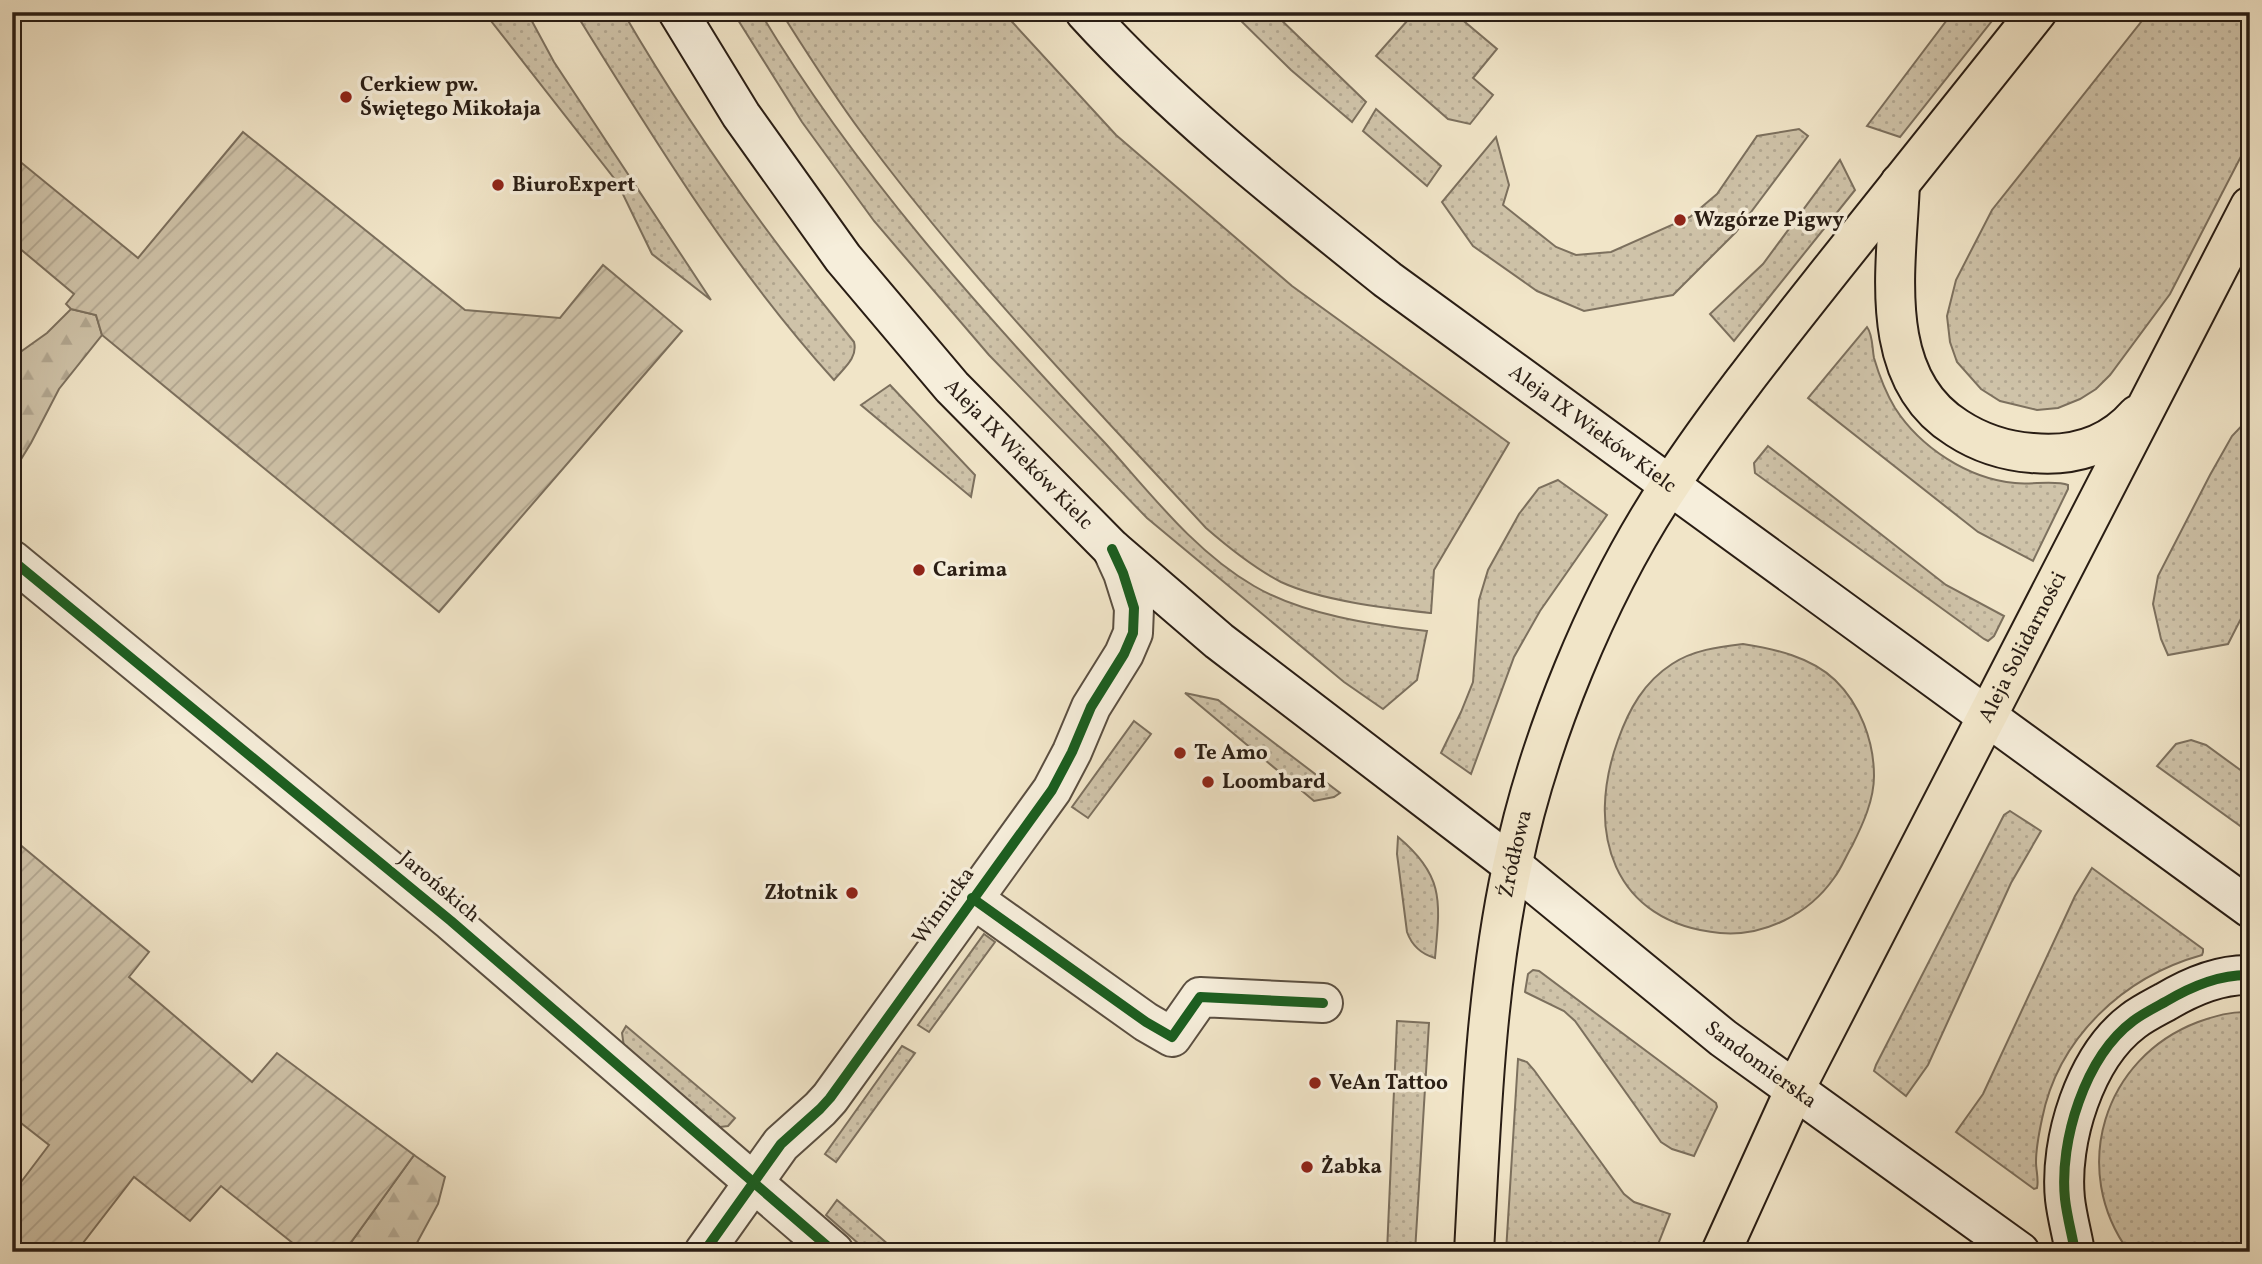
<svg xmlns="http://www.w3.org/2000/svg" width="2262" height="1264" viewBox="0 0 2262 1264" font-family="Vollkorn,serif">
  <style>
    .grass { fill: url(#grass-dots); stroke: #7c705e; stroke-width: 2 }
    .forest { fill: url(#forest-firs); stroke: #7c705e; stroke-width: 2 }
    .garden { fill: url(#garden-furrows); stroke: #7c705e; stroke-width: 2 }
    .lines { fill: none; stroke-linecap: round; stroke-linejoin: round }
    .street-casing { stroke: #5b4f41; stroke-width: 42 }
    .secondary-casing { stroke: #291d14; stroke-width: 42 }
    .primary-casing { stroke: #291d14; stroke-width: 42 }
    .street { stroke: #f6eedb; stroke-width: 38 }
    .secondary { stroke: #f6eedb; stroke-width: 38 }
    .primary { stroke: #f1e5c8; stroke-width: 38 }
    .cycleway-casing { stroke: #f6eedb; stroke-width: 15 }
    .cycleway { stroke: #1b5e20; stroke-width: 10 }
    .poi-dot { fill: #8f2418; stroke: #f6eedb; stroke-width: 2.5 }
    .labels { text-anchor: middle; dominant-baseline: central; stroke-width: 7; stroke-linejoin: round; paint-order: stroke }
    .poi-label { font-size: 21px; font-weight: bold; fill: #291d14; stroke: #f6eedb; text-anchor: start }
    .street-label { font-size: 21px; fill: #291d14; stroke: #f6eedb }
  </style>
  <defs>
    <pattern id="grass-dots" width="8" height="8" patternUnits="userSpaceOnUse" patternTransform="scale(1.75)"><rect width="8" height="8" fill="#cfc3a9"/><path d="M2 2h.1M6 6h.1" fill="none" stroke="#b2a791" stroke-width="1.8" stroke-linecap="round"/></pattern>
    <pattern id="forest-firs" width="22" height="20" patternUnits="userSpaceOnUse" patternTransform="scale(1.75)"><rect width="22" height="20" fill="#cfc3a9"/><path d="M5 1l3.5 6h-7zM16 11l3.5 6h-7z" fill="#b2a791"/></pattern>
    <pattern id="garden-furrows" width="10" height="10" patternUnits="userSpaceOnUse" patternTransform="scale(1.75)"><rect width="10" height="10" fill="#cfc3a9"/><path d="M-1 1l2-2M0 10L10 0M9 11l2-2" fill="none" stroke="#b2a791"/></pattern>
  </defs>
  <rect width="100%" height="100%" fill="#f1e5c8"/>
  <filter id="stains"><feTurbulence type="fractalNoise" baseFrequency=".00286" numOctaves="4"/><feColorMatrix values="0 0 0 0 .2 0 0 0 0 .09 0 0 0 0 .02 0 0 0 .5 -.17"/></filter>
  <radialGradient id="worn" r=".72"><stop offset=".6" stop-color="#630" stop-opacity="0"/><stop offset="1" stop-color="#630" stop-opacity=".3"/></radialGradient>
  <g class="grass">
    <path d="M484,12H527L554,62L711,300L652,254L617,182Z"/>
    <path d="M575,12H623C691,129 769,238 854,342C858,358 844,368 834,380C731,266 656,142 575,12Z"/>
    <path d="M733,12H760C855,171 980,310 1106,444C1151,494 1195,552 1254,586C1302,614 1372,625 1427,631L1417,680L1383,709L1344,682L1147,518L989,355L874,221L802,122Z"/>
    <path d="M781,12H1003L1116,135L1208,214L1292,286L1509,443L1434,570L1431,613C1386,608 1322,601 1281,582C1254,568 1229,548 1206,528C1087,399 965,273 861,132C832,93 807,53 781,12Z"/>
    <path d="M1232,12H1273L1366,102L1352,122L1291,70Z"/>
    <path d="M1415,12H1453L1497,49L1473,78L1493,95L1470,124L1448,119L1376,56Z"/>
    <path d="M1953,12H1999L1900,137L1867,126Z"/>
    <path d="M2149,12H2250V139L2170,294L2110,375L2096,389L2080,399L2058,408L2037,410L2000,401L1981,389L1957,362L1950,342L1947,316L1956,280L1992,210Z"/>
    <path d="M1376,109L1441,166L1427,186L1363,131Z"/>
    <path d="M1799,129L1808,136L1736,232L1673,295L1584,311L1537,291L1473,246L1442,202L1496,137L1509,185L1503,205L1556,247L1576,255L1611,252L1690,217L1717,194L1757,136Z"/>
    <path d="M1840,160L1855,190L1734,341L1710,314L1763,264Z"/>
    <path d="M1867,327C1873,335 1872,348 1874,358C1879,375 1886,393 1895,408C1920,447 1968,479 2015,483C2030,485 2056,480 2068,485V489L2033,561L1978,532L1808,398Z"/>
    <path d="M890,385L975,475L971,497L861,405Z"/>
    <path d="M2250,417V601L2228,644L2168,655L2161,639L2153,604L2158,576L2210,475L2232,436Z"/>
    <path d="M1768,446L1946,585L2004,616L1994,636L1988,641L1984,639L1755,473L1754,463Z"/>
    <path d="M1558,480L1607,515L1540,611L1514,657L1471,774L1441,753L1461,712L1473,682L1479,600L1488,570L1519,514L1539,488Z"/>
    <path d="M1743,644C1775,649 1811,657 1835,680C1860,704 1874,741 1874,776C1874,800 1863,824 1852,846C1846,856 1841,869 1834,878C1809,914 1764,937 1720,933C1612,923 1585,831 1618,740C1629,709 1644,682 1672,664C1693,650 1718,647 1743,644Z"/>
    <path d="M1185,693L1218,700L1340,793L1334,797L1314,801Z"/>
    <path d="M1134,721L1151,734L1088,818L1072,807Z"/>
    <path d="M2191,740L2206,745L2250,777V833L2157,766L2176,744Z"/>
    <path d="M2010,811L2041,831L2011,883L1928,1065L1906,1096L1874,1071L1876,1065L2004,815Z"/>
    <path d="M1398,837C1445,876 1440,902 1435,958C1421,954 1412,946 1407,932L1397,854Z"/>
    <path d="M2092,868L2203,949V952L2202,955C2123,977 2058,1038 2042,1119C2039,1133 2036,1148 2036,1162C2036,1171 2039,1180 2037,1188L2034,1189L1956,1132L1983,1094L2075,896Z"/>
    <path d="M984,934L995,942L929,1032L918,1025Z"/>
    <path d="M1533,970L1539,971L1716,1103L1717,1107L1694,1156L1672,1149L1661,1142L1575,1021L1564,1011L1525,992L1528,974Z"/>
    <path d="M2250,1012V1252H2129C2069,1170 2103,1058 2198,1022C2215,1016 2231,1011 2250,1012Z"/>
    <path d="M1397,1021L1429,1023L1415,1252H1387Z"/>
    <path d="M626,1026L735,1118L728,1126L720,1127L624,1047L622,1033Z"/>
    <path d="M902,1046L915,1053L836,1162L825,1154Z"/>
    <path d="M1518,1059L1527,1062L1534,1070L1624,1194L1634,1202L1670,1214L1655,1252H1506Z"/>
    <path d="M837,1200L897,1252H868L826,1215Z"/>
  </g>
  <g class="forest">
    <path d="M71,309L96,315L102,335L59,389L31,443L12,474V358L47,333Z"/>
    <path d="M414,1155L445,1177L438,1204L412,1252H344Z"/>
  </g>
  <g class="garden">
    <path d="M243,132L465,310L560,318L603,265L682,331L439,612L102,335L96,315L71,309L66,304L74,294L12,242V155L138,258Z"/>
    <path d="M12,838L149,952L129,977L252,1082L277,1053L414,1155L344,1252H304L221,1186L190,1221L134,1177L76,1252H12V1194L49,1145L12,1116Z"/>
  </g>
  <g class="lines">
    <g class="street-casing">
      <g id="street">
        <path d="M12,560L451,921L834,1252"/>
        <path d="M972,898L1146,1022L1172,1037L1200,997L1323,1003"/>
        <path d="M704,1252L781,1144L820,1109L830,1098L1052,790L1072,752L1091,707L1124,654L1133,633L1134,608L1123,573L1112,549"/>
      </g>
    </g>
    <g class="secondary-casing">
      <g id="secondary">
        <path id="s1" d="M678,12L741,115L843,258L952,387L1112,549L1219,641L1512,865L1723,1038L2020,1252"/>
        <path id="s2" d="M1085,12C1176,112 1282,195 1388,280L2250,908"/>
        <path d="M2075,1252C2072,1234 2067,1217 2065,1199C2059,1141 2085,1057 2133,1021C2142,1014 2154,1008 2165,1002C2190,987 2220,974 2250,975"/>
      </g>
    </g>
    <g class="primary-casing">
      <g id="primary">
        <path d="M1900,183C1897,265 1875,377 1957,428C1980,443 2005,451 2032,453C2072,457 2110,446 2137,415"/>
        <path id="s3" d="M1474,1252C1481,1123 1485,993 1512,867C1538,740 1598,593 1670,485C1720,409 1778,337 1835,265C1902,181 1970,97 2037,12"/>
        <path id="s4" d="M1721,1252L1795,1089L2250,206"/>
      </g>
    </g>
    <use href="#street" class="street"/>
    <use href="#secondary" class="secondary"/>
    <use href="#primary" class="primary"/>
    <g class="cycleway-casing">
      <g id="cycleway">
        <path d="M12,560L451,921L834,1252"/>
        <path d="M972,898L1146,1022L1172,1037L1200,997L1323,1003"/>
        <path d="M704,1252L781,1144L820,1109L830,1098L1052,790L1072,752L1091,707L1124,654L1133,633L1134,608L1123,573L1112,549"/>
        <path d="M2075,1252C2072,1234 2067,1217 2065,1199C2059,1141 2085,1057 2133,1021C2142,1014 2154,1008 2165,1002C2190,987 2220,974 2250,975"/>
      </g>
    </g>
    <use href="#cycleway" class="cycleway"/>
  </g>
  <g class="poi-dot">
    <circle cx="346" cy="97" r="7"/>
    <circle cx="498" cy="185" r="7"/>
    <circle cx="1680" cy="220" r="7"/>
    <circle cx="919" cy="570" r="7"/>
    <circle cx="1180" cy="753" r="7"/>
    <circle cx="1208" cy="782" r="7"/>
    <circle cx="852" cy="893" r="7"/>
    <circle cx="1315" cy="1083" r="7"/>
    <circle cx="1307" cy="1167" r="7"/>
  </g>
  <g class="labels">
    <g class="poi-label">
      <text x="360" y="85">Cerkiew pw.<tspan x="360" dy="24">Świętego Mikołaja</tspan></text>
      <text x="512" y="185">BiuroExpert</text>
      <text x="1694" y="220">Wzgórze Pigwy</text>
      <text x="933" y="570">Carima</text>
      <text x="1194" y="753">Te Amo</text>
      <text x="1222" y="782">Loombard</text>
      <text x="838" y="893" text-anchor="end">Złotnik</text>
      <text x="1329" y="1083">VeAn Tattoo</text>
      <text x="1321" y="1167">Żabka</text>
    </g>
    <g class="street-label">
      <text stroke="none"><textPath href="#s2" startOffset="658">Aleja IX Wieków Kielc</textPath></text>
      <text stroke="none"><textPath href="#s1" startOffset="560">Aleja IX Wieków Kielc</textPath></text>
      <text stroke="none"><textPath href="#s4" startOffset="676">Aleja Solidarności</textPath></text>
      <text stroke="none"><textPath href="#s3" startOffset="401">Źródłowa</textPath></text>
      <text transform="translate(439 887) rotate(40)">Jarońskich</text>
      <text transform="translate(944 906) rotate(-54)">Winnicka</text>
      <text stroke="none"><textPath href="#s1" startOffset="1522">Sandomierska</textPath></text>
    </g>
  </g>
  <rect width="2262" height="1264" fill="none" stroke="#f1e5c8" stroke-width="42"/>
  <rect x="14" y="14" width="2234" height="1236" fill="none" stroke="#291d14" stroke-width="3.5"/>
  <rect x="21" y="21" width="2220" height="1222" fill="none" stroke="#291d14" stroke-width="2"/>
  <rect width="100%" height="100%" filter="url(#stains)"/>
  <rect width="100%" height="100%" fill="url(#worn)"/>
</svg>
